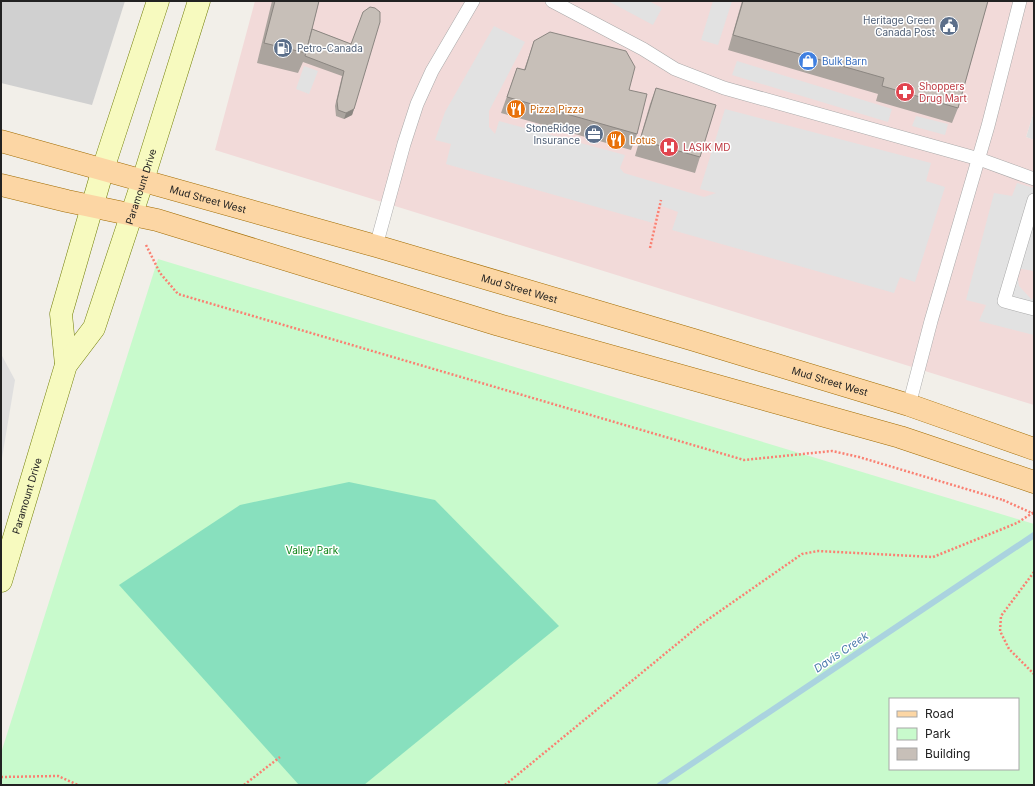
<svg xmlns="http://www.w3.org/2000/svg" width="1035" height="786" viewBox="0 0 1035 786" font-family="Inter,sans-serif">
  <style>
    .residential { fill: #e0dfdf }
    .commercial { fill: #f2dad9 }
    .religious { fill: #d0d0d0 }
    .park { fill: #c8facc; fill-rule: evenodd }
    .pitch { fill: #88e0be }
    .parking { fill: #e2e2e2 }
    .lines { fill: none; stroke-linecap: round; stroke-linejoin: round }
    .stream { stroke: #aad3df; stroke-width: 6 }
    .lane-casing { stroke: #a9a9a9; stroke-width: 14 }
    .secondary-casing { stroke: #707d05; stroke-width: 23 }
    .primary-casing { stroke: #a06b00; stroke-width: 23 }
    .path { stroke: #fa8072; stroke-width: 2.5; stroke-dasharray: 2 2; stroke-linecap: butt }
    .lane { stroke: #fff; stroke-width: 13 }
    .secondary { stroke: #f7fabf; stroke-width: 22 }
    .primary { stroke: #fcd6a4; stroke-width: 22 }
    .path-bridge { stroke: #fa8072; stroke-width: 2.5; stroke-dasharray: 2 2; stroke-linecap: butt }
    .wall { fill: #aba49e }
    .shaded-wall { fill: #8b8681 }
    .building { fill: #c7bfb8; stroke: #8b8681 }
    .labels { text-anchor: middle; dominant-baseline: central; stroke-width: 3; stroke-linejoin: round; paint-order: stroke }
    .service-label { font-size: 10px; fill: #4e5e75; stroke: #fff; text-anchor: end }
    .shop-label { font-size: 10px; fill: #366cbe; stroke: #fff; text-anchor: start }
    .health-label { font-size: 10px; fill: #be3a42; stroke: #fff; text-anchor: start }
    .food-label { font-size: 10px; fill: #c56008; stroke: #fff; text-anchor: start }
    .street-label { font-size: 10px; fill: #222; stroke: #fff }
    .park-label { font-size: 10px; fill: #0c8416; stroke: #fff }
    .water-label { font-size: 11px; font-style: italic; fill: #4a7aab; stroke: #fff }
  </style>
  <rect width="100%" height="100%" fill="#f2efe9"/>
  <g class="residential">
    <path d="M1034,111V140L1026,137Z"/>
    <path d="M1,354L15,380L1,464Z"/>
  </g>
  <path class="commercial" d="M255,1H1034V111L1026,137L1034,140V405L215,150Z"/>
  <path class="religious" d="M1,1H125L92,105L1,83Z"/>
  <path class="park" d="M158,259L1034,524V785H1V753ZM890,699H1018V769H890Z"/>
  <path class="pitch" d="M349,482L435,500L559,626L364,785H299L119,585L240,505Z"/>
  <g class="parking">
    <path d="M608,1H649L662,8L653,25Z"/>
    <path d="M713,1H732L718,45L701,40Z"/>
    <path d="M494,26L525,42L489,111V127L495,134L499,121L625,155L620,168L624,173L704,197L716,193L700,189L725,109L931,163L926,181L945,187L915,282L900,277L894,293L672,230L678,212L659,205L653,223L446,164L451,144L435,140L445,112Z"/>
    <path d="M737,61L892,109L888,122L732,75Z"/>
    <path d="M304,66L318,71L309,94L296,89Z"/>
    <path d="M916,116L948,124L945,135L912,126Z"/>
    <path d="M1017,183L1034,188V271L1016,268L1019,286L1032,300L1034,294V335L979,321L986,305L966,300L994,193L1012,196Z"/>
  </g>
  <g class="lines">
    <path class="stream" d="M660,785L1034,535"/>
    <g class="lane-casing">
      <g id="lane">
        <path d="M552,1L643,49L675,69L724,88L979,159L1034,179"/>
        <path d="M1034,200L1004,301L1034,309"/>
        <path d="M376,246L404,144L417,104L432,71L473,1"/>
        <path d="M909,405L931,321L988,126L1020,1"/>
      </g>
    </g>
    <g class="secondary-casing">
      <g id="secondary">
        <path d="M66,365L61,314L103,169L158,1"/>
        <path id="s1" d="M1,581L66,365L94,328L143,180L199,1"/>
      </g>
    </g>
    <g class="primary-casing">
      <g id="primary">
        <path id="s2" d="M1,141L376,246L694,340L909,405L1034,449"/>
        <path d="M1,185L67,201L157,220L499,325L900,437L1034,482"/>
      </g>
    </g>
    <g class="path">
      <path d="M146,245L160,273L178,294L744,460L832,451L859,457L1003,500"/>
      <path d="M650,248L661,200"/>
      <path d="M1034,572L1001,616L1000,631L1009,649L1034,674"/>
      <path d="M1,777L58,776L78,785"/>
      <path d="M244,785L280,757"/>
      <path d="M505,785L700,625L802,554L818,551L933,557L1017,523L1034,512"/>
    </g>
    <use href="#lane" class="lane"/>
    <use href="#secondary" class="secondary"/>
    <use href="#primary" class="primary"/>
    <path class="path-bridge" d="M1003,500L1034,514"/>
  </g>
  <g class="wall">
    <path d="M272,1H319L312,29L351,44L354,109L352,115L344,119L336,116L335,106L342,76L303,62L298,73L257,63Z"/>
    <path d="M742,1H988L958,108L952,123L876,101L878,94L728,50Z"/>
    <path d="M534,41L629,90L637,134L631,150L501,113L517,68L524,70Z"/>
    <path d="M656,88L700,157L695,173L635,156L650,104Z"/>
  </g>
  <path class="shaded-wall" d="M354,109L352,115L344,119L346,113Z"/>
  <g class="building">
    <path d="M275,1H319L306,53L264,43Z"/>
    <path d="M743,1H988L958,108L882,86L884,78L733,35Z"/>
    <path d="M370,7L375,8L380,12V22L354,109L346,113L338,110L337,101L344,71L305,56L312,29L351,44L363,12Z"/>
    <path d="M550,32L626,51L635,67L629,90L647,94L637,134L507,97L517,68L525,70L534,41Z"/>
    <path d="M656,88L716,105L700,157L640,140Z"/>
  </g>
  <defs>
    <g id="civic-disc" transform="scale(1)"><circle r="9.5" fill="#5c6f8a" stroke="#fff"/><path d="M-.6-6.5H3V-4.5H.6V-3L4-1V1h2V6H-6V1h2V-1L-.6-3ZM-1.2 2.5V6h2.4V2.5Z" fill="#fff"/></g>
    <g id="fuel-disc" transform="scale(1)"><circle r="9.5" fill="#5c6f8a" stroke="#fff"/><path d="M-5.5-6h7V0h2V4h1.3V-2.5L3-4.5l.8-.8L6-3V5H2.5V1h-1V6h-7ZM-4.2-4.7v3.2H.2V-4.7Z" fill="#fff"/></g>
    <g id="shop-disc" transform="scale(1)"><circle r="9.5" fill="#3f7fe0" stroke="#fff"/><path d="M-5-2.5h2.3a2.7 3.5 0 0 1 5.4 0H5L5.5 6h-11ZM-1.5-2.5h3a1.5 2.3 0 0 0-3 0Z" fill="#fff"/></g>
    <g id="pharmacy-disc" transform="scale(1)"><circle r="9.5" fill="#e0444e" stroke="#fff"/><path d="M-2-6h4v4h4v4h-4v4h-4v-4h-4v-4h4Z" fill="#fff"/></g>
    <g id="restaurant-disc" transform="scale(1)"><circle r="9.5" fill="#e8710a" stroke="#fff"/><path d="M-5-6h1v4h1v-4h1v4h1v-4h1v5L-1.5 .5V6h-2V.5L-5-1ZM5-6V6H3V1.5H1.5Q1.5-4 5-6Z" fill="#fff"/></g>
    <g id="office-disc" transform="scale(1)"><circle r="9.5" fill="#5c6f8a" stroke="#fff"/><path d="M-6-3h4V-5.5h4V-3h4V5H-6ZM-1-4.5V-3h2v-1.5ZM-6 0V1H6V0Z" fill="#fff"/></g>
    <g id="hospital-disc" transform="scale(1)"><circle r="9.5" fill="#e0444e" stroke="#fff"/><path d="M-5-5h3v3.5h4V-5h3V5h-3V1.5h-4V5h-3Z" fill="#fff"/></g>
  </defs>
  <g fill-rule="evenodd">
    <use href="#civic-disc" x="949" y="26"/>
    <use href="#fuel-disc" x="283" y="48"/>
    <use href="#shop-disc" x="808" y="61"/>
    <use href="#pharmacy-disc" x="905" y="92"/>
    <use href="#restaurant-disc" x="516" y="109"/>
    <use href="#office-disc" x="594" y="134"/>
    <use href="#restaurant-disc" x="616" y="140"/>
    <use href="#hospital-disc" x="669" y="147"/>
  </g>
  <g class="labels">
    <g class="service-label">
      <text x="935" y="20">Heritage Green<tspan x="935" dy="12">Canada Post</tspan></text>
      <text x="297" y="48" text-anchor="start">Petro-Canada</text>
      <text x="580" y="128">StoneRidge<tspan x="580" dy="12">Insurance</tspan></text>
    </g>
    <g class="shop-label">
      <text x="822" y="61">Bulk Barn</text>
    </g>
    <g class="health-label">
      <text x="919" y="86">Shoppers<tspan x="919" dy="12">Drug Mart</tspan></text>
      <text x="683" y="147">LASIK MD</text>
    </g>
    <g class="food-label">
      <text x="530" y="109">Pizza Pizza</text>
      <text x="630" y="140">Lotus</text>
    </g>
    <g class="street-label">
      <text stroke="none"><textPath href="#s1" startOffset="421">Paramount Drive</textPath></text>
      <text stroke="none"><textPath href="#s2" startOffset="215">Mud Street West</textPath></text>
      <text stroke="none"><textPath href="#s2" startOffset="539">Mud Street West</textPath></text>
      <text stroke="none"><textPath href="#s2" startOffset="863">Mud Street West</textPath></text>
      <text stroke="none"><textPath href="#s1" startOffset="89">Paramount Drive</textPath></text>
    </g>
    <g class="park-label">
      <text x="312" y="550">Valley Park</text>
    </g>
    <g class="water-label">
      <text transform="translate(841 652) rotate(-34)">Davis Creek</text>
    </g>
  </g>
  <rect width="1035" height="786" fill="none" stroke="#222222" stroke-width="4"/>
  <rect x="889" y="698" width="130" height="72" fill="#ffffff" stroke="#a7a7a7"/>
  <rect x="897" y="711" width="20" height="6" fill="#fcd6a4" stroke="#a7a7a7"/>
  <text x="925" y="718" font-size="12" fill="#222222">Road</text>
  <rect x="897" y="728" width="20" height="12" fill="#c8facc" stroke="#a7a7a7"/>
  <text x="925" y="738" font-size="12" fill="#222222">Park</text>
  <rect x="897" y="748" width="20" height="12" fill="#c7bfb8" stroke="#a7a7a7"/>
  <text x="925" y="758" font-size="12" fill="#222222">Building</text>
</svg>
